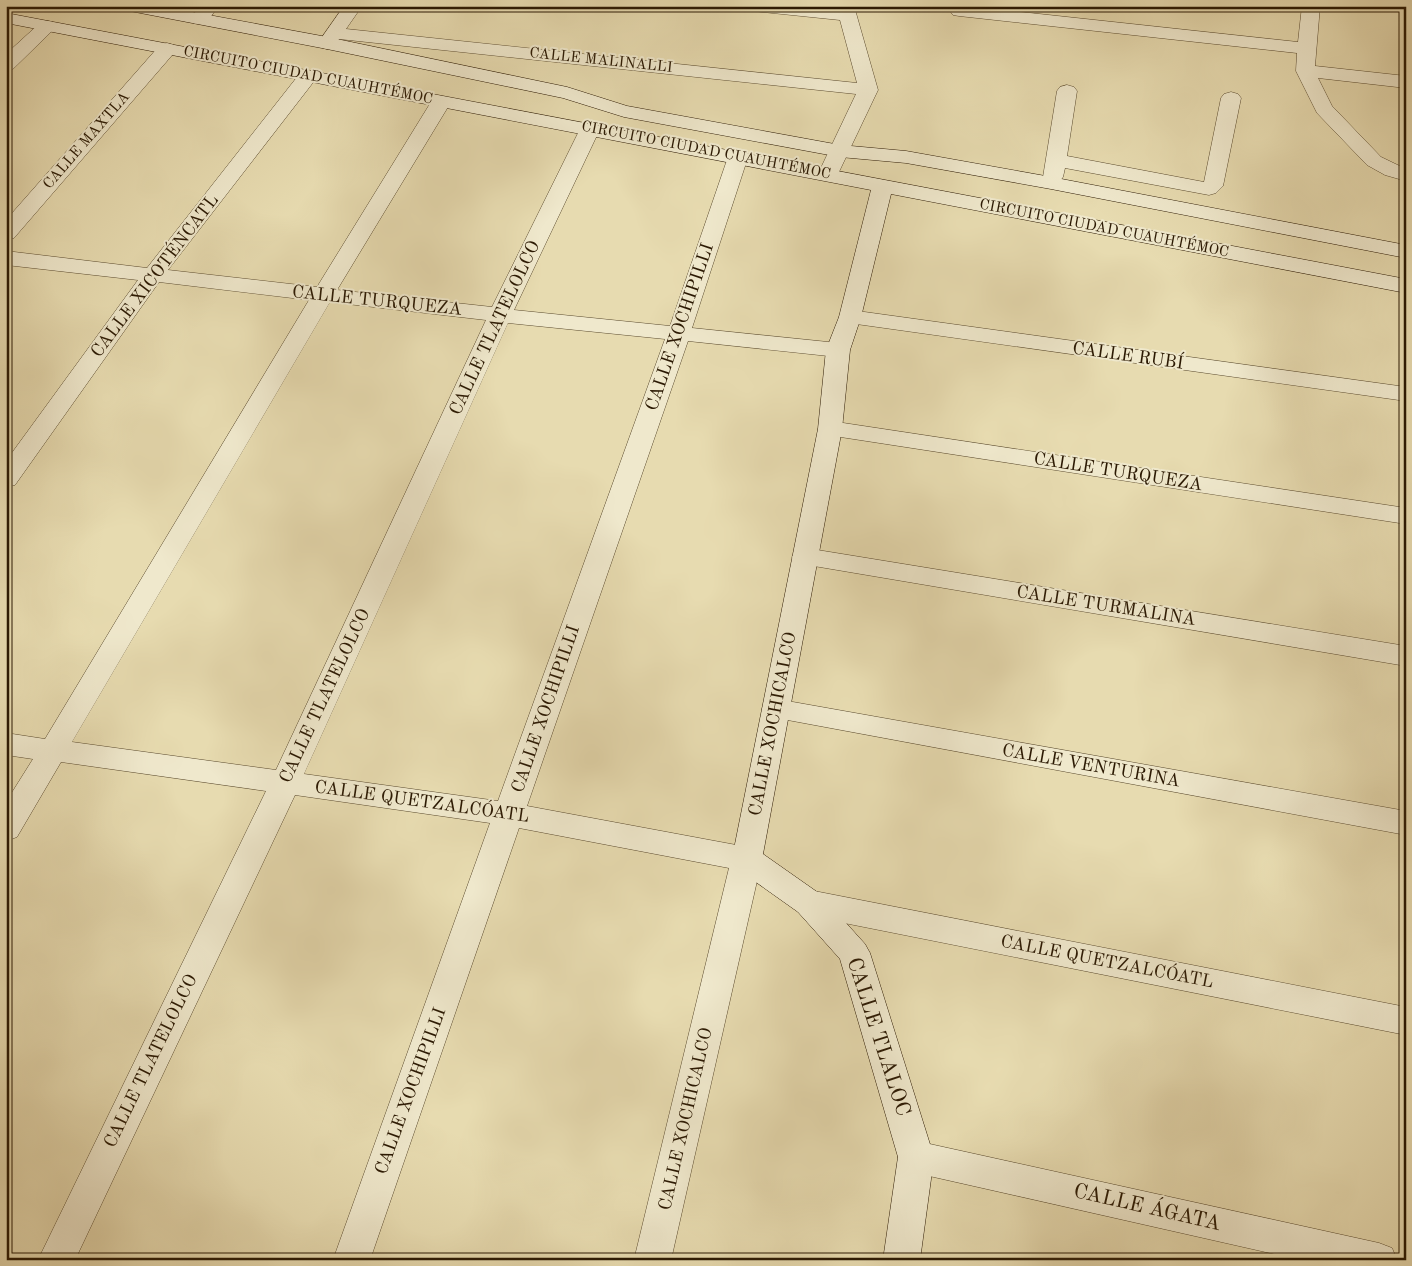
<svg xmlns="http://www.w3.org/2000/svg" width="1412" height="1266" viewBox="0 0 1412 1266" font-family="'Old Standard TT',serif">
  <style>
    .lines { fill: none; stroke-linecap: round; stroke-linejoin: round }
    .street-casing { stroke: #5a4a2e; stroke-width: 1 }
    .secondary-casing { stroke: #2b1903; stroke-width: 1 }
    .street { fill: #efe8cc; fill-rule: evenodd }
    .secondary { fill: #efe8cc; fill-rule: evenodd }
    .labels { text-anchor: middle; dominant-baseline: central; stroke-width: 4; stroke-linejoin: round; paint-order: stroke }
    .far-street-label { font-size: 15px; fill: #2b1903; stroke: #efe8cc }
    .street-label { font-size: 18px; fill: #2b1903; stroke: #efe8cc }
    .near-street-label { font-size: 21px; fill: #2b1903; stroke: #efe8cc }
  </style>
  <rect width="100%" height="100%" fill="#e7dbb0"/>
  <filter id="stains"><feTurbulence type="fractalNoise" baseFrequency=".004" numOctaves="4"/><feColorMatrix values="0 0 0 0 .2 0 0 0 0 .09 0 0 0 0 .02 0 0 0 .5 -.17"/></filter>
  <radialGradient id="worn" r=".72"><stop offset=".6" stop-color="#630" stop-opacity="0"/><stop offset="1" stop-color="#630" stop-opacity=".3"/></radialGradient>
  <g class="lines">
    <g class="street-casing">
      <g id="street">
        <path d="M200,6H218C211,17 206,26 193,23L190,19Z"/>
        <path d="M344,6H362L346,29L857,83L840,20L753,11L747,10L744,6H807L837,9L836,6H854L878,90L838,174L835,178L828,180L821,178L818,174L856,94L339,39L334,47L327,49L320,47L318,43Z"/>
        <path d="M965,6L1298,42L1302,6H1320L1315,66L1406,76V88L1318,78L1332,106L1381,157L1406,169V181L1385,175L1367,165L1317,113L1296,71L1297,53L959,16L953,15L950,11L953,7Z"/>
        <path d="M47,21L53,22L56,26L53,30L13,69L6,71V54L41,22Z"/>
        <path d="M167,43L174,45L176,49L174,53L14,238L6,239V220L160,45Z"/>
        <path d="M308,70L315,72L317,76L315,80L168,270L317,287L431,102L434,98L441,96L448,98L451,102L337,290L492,307L580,129L583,125L590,123L597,125L600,129L514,310L670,326L728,157L731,153L738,151L745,153L748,157L692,328L838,343L846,345L850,350L846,355L838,357L688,341L527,806L747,847L758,850L762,859L671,1260H634L729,868L519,828L370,1260H333L490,823L295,795L75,1260H38L266,791L61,762L17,837L6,841V802L33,759L6,755V733L45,739L309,300L159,282L15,485L6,487V461L138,280L6,265V251L147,268L301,72ZM330,302L486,320L276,770L72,742ZM508,323L665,339L498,801L304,774Z"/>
        <path d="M1067,85L1074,87L1077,91L1067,156L1204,182L1221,98L1224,94L1231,92L1238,94L1241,98L1223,186L1216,193L1209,195L1065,168L1063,177L1060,181L1053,183L1046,181L1043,177L1057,91L1060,87Z"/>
        <path d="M850,310L1406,387V401L842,322L839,317L842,312Z"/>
        <path d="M830,421L1406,508V524L821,434L818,429L821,424Z"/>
        <path d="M805,548L1406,646V666L796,563L792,557L796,551Z"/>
        <path d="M776,699L1406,811V835L766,716L762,709L766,702Z"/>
        <path d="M809,890L1406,1007V1035L809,916L798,912L793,903L798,894Z"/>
        <path d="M916,1141L1379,1243L1392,1248L1397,1260H1301L916,1173L903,1168L898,1157L903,1146Z"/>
      </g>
    </g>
    <g class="secondary-casing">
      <g id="secondary">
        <path d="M121,6H160L327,37L567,87L627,106L840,145L906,151L1051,177L1406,245V258L1051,189L906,163L840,157L624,117L563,98L327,49L130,11L124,10Z"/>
        <path d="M6,13L1406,279V293L891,194L861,317L850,350L842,429L763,854L820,894L865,944L870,953L934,1157L920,1260H883L898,1157L840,959L798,912L736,868L732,859L818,429L826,350L839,317L871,190L6,23Z"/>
      </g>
    </g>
    <use href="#street" class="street"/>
    <use href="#secondary" class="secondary"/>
  </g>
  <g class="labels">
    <g class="far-street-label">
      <text transform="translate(601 61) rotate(6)">CALLE MALINALLI</text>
      <text transform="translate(308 76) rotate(11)">CIRCUITO CIUDAD CUAUHTÉMOC</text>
      <text transform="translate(87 141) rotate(-49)">CALLE MAXTLA</text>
      <text transform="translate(706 151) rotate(11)">CIRCUITO CIUDAD CUAUHTÉMOC</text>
      <text transform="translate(1104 229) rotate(11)">CIRCUITO CIUDAD CUAUHTÉMOC</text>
    </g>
    <g class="street-label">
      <text transform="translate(155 276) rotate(-53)">CALLE XICOTÉNCATL</text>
      <text transform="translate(377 301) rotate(6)">CALLE TURQUEZA</text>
      <text transform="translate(680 327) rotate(-71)">CALLE XOCHIPILLI</text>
      <text transform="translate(495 328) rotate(-65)">CALLE TLATELOLCO</text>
      <text transform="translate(1128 356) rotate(8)">CALLE RUBÍ</text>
      <text transform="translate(1118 472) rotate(9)">CALLE TURQUEZA</text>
      <text transform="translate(1106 606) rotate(9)">CALLE TURMALINA</text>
      <text transform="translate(325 696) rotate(-65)">CALLE TLATELOLCO</text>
      <text transform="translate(546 709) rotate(-71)">CALLE XOCHIPILLI</text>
      <text transform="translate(773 724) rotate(-79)">CALLE XOCHICALCO</text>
      <text transform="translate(1091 766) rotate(10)">CALLE VENTURINA</text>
      <text transform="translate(422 802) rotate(8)">CALLE QUETZALCÓATL</text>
      <text transform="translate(1107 962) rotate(11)">CALLE QUETZALCÓATL</text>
      <text transform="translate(151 1061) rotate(-64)">CALLE TLATELOLCO</text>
      <text transform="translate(411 1091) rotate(-70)">CALLE XOCHIPILLI</text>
      <text transform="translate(686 1119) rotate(-77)">CALLE XOCHICALCO</text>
    </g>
    <g class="near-street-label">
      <text transform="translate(878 1037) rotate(72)">CALLE TLALOC</text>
      <text transform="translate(1147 1208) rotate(13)">CALLE ÁGATA</text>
    </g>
  </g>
  <rect width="1412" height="1266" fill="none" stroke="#e7dbb0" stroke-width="25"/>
  <rect x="8" y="8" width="1397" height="1251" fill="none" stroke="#2b1903" stroke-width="2.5"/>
  <rect x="12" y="12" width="1387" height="1241" fill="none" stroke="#2b1903"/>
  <rect width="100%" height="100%" filter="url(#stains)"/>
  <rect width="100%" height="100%" fill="url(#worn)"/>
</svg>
